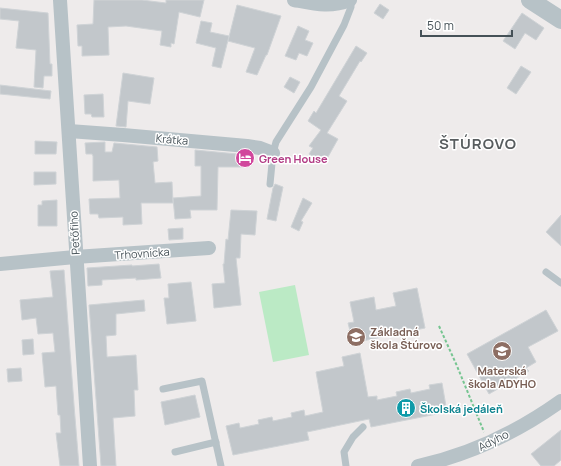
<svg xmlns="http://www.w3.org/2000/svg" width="561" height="466" viewBox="0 0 561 466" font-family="Manrope,sans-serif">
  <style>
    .green { fill: #bbeac5 }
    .building { fill: #c2c7cb; stroke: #cfd3d6 }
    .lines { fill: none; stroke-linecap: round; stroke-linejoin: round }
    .path { stroke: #76c591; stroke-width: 2; stroke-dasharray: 3 2; stroke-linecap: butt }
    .service { stroke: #b7c2c7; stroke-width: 7 }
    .minor { stroke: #b7c2c7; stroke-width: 14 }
    .tertiary { stroke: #b7c2c7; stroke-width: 18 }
    .labels { text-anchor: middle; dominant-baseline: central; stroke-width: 3; stroke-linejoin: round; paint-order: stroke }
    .street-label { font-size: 11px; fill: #455157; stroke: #fff }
    .hotel-label { font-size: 11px; font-weight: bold; fill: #b23c85; stroke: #fff; text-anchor: start }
    .education-label { font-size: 11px; font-weight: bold; fill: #785e54; stroke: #fff; text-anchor: start }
    .culture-label { font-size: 11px; font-weight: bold; fill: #0d838f; stroke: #fff; text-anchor: start }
    .district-label { font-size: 15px; font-weight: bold; letter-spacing: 1px; fill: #585d5f; stroke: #fff }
  </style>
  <rect width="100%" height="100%" fill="#eeebeb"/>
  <path class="green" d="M295,285L309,355L273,362L259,292Z"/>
  <g class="building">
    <path d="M94,0H142L166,3V0H204L200,17L179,12L174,44L171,43V47L160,45L162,31L126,26L108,27L109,55L82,56V46H78L77,25L93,24Z"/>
    <path d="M380,4L389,10L383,19L374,13Z"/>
    <path d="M237,5L281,16L267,55H266L257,75L246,72L255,48L228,41Z"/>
    <path d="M0,8L48,13L50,64H52V76H44L43,88L34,87L36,50L16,48L19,21L0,19Z"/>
    <path d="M522,13L544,28L536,40L525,33L515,49L503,41Z"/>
    <path d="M201,21L212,23L210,32L229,36L221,68L212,66L216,48L196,43Z"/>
    <path d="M298,26L309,31L305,40L313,43L307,56L299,53L296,60L285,56Z"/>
    <path d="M356,46L367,53L361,62L360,61L339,96L347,101L327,133L338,139L324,164L309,154L313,148L309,146L321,130L308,121L314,111L316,113Z"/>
    <path d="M521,66L531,72L516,94L507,88Z"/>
    <path d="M123,73L154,78L150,104L128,101L126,127L116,126Z"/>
    <path d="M290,77L300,82L294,93L284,87Z"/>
    <path d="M0,85L51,91L50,99L0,94Z"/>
    <path d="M103,94L104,117H92L91,114H85L84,95Z"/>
    <path d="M35,141L57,142L56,154H35Z"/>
    <path d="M105,142V152H112L114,143L157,147L158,161L153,162L155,183L172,182L173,203H141L142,224L123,225V217L99,218L98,214H90L89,199L120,198L119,180L93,181V156L92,154H86L85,143Z"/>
    <path d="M195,150L248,155V167H218L217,210H190L191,218L175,219L173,198L201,196V166H195Z"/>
    <path d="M34,172H56V184L34,185Z"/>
    <path d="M275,184L283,187L276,221L267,219L273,188Z"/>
    <path d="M303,198L312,203L301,221L303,222L299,231L291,227Z"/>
    <path d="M57,200V226H38V205H42V201Z"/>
    <path d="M231,210L257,211L255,235L241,234L240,258H236L241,305L214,308L212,284L225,283L223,264H224L226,239L228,240Z"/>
    <path d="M561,215V246L546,232Z"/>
    <path d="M183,228V239L169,240L168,229Z"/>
    <path d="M159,264L161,278L136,280V278L102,280V285L88,286L87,268L132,265V266Z"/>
    <path d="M64,270L74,405L79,466H60L56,433H61L60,415H58L56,386L45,387L42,353L55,352L53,333L38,334L36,318L22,320L20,300L53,297L50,271Z"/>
    <path d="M191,282L196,321L167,324L164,298H169L168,284Z"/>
    <path d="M417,288L425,328L353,343L348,323L354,322L350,302L374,297L376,310L396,306L393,293Z"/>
    <path d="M144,300L145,311L116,314V335L106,336L107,357L136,355L138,390H134L135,416L113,418L116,466H101L89,305Z"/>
    <path d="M546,310L558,331L528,347L536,362L526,368L529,371L489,394L467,354Z"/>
    <path d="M33,339L34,354L23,355L22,340Z"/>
    <path d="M360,353L368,397L377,396V400L397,396L396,392L410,389L411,393L430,389L429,385L442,383L447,412L371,427L369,419L307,432L309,440L233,455L226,426L239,423L240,428L259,424L258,420L272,417L273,421L292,417L291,413L304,410L305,416L323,412L316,372L344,366L342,357Z"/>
    <path d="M21,368L22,381L8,382L7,369Z"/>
    <path d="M195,395L200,417L165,425L161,402Z"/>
    <path d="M561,430V460L554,466H541L531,454Z"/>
  </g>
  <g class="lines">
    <path class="path" d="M439,326L457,366L484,432"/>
    <g class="service">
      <path d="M270,184L273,153L276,142L311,87L344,25L351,7V0"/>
      <path d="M546,272L561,283"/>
      <path d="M163,389L202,381L221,466"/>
      <path d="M175,452L216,442"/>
      <path d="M346,466L344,452L353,437L363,427"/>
    </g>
    <g class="minor">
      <path d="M60,0L90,466"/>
      <path d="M294,0C315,4 330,8 350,0"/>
      <path d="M69,131L123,135L247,146L260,148L273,153"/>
      <path d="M0,264L75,257L209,248"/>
      <path d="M418,466C469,455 519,431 561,401"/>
    </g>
    <path class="tertiary" d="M530,0L561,20"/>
  </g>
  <defs>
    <g id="hotel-disc" transform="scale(1)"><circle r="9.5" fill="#d1479c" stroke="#fff"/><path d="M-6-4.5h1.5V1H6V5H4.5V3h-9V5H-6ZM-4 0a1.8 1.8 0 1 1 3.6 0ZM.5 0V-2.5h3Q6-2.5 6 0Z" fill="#fff"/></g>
    <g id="school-disc" transform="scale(1)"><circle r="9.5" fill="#8d6e63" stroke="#fff"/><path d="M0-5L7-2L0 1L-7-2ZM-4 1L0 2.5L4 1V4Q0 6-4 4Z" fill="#fff"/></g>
    <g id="building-disc" transform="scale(1)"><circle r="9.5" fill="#0f9aa8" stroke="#fff"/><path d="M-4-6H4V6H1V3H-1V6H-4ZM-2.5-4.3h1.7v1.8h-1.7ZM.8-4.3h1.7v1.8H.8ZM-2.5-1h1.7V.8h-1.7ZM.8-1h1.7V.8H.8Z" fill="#fff"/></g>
  </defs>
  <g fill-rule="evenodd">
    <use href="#hotel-disc" x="245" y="158"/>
    <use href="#school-disc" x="356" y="337"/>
    <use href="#school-disc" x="502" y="351"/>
    <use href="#building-disc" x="406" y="408"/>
  </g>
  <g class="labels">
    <g class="street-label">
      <text transform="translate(172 139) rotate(5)">Krátka</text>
      <text transform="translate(74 233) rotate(-93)">Petőfiho</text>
      <text transform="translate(142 253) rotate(-4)">Trhovnícka</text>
      <text transform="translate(493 440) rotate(-27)">Adyho</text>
    </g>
    <g class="hotel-label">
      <text x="259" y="158">Green House</text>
    </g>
    <g class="education-label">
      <text x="370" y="331">Základná<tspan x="370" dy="13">škola Štúrovo</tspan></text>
      <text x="502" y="370" text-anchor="middle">Materská<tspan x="502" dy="13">škola ADYHO</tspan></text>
    </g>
    <g class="culture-label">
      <text x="420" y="408">Školská jedáleň</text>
    </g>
    <g class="district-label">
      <text x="478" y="143">ŠTÚROVO</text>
    </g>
  </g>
  <path d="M421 30v6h91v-6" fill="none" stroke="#455157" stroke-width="2"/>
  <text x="427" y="30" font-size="12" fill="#455157" stroke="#ffffff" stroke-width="3" paint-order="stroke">50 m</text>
</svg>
